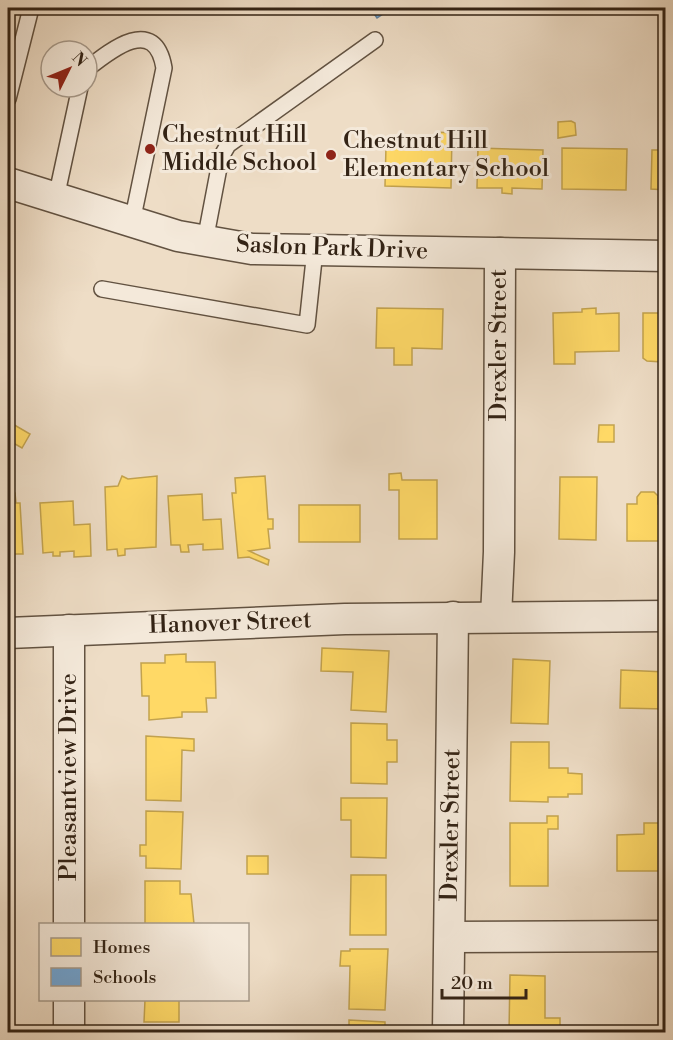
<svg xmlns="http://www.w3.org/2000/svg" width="673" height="1040" viewBox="0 0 673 1040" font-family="'Libre Bodoni',serif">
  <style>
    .homes { fill: #ffd966; stroke: #c2a24e; stroke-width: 1.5 }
    .schools { fill: #6fa8dc; stroke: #5d80a0; stroke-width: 1.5 }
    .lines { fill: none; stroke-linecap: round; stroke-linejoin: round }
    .lane-casing { stroke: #625241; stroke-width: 18 }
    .street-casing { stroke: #625241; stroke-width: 33 }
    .lane { stroke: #f4e9da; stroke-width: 15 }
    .street { stroke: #f4e9da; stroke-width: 30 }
    .poi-dot { fill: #8f2418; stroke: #f4e9da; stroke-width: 2 }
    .labels { text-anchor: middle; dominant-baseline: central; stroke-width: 6; stroke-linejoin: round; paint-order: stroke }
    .poi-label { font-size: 24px; fill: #332315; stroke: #f4e9da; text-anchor: start }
    .street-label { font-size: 24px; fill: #332315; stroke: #f4e9da }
  </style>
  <rect width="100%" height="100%" fill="#eeddc6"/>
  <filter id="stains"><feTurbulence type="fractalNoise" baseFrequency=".00333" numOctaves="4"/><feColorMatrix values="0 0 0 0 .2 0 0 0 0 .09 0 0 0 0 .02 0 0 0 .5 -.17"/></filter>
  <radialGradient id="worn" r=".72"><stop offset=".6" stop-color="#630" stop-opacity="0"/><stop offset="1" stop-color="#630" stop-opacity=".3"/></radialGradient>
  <g class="homes">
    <path d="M571,121L575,123L576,135L558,138V122Z"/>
    <path d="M436,132L452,133L451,188L385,186L386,146L435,147Z"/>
    <path d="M478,148L543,150L542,189L512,188V194L502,193V188H477Z"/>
    <path d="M562,148L627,149L626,190L562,189Z"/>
    <path d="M652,150H666V190L651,189Z"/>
    <path d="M377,308L443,309L442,349L412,348V365H394V348H376Z"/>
    <path d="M596,308V314L619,313V351L575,352V364H554L553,313L582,312V309Z"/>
    <path d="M643,313H666V367L662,362L647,361L643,358Z"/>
    <path d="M11,423L30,434L22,448L8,440V430Z"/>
    <path d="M599,425H614V442H598Z"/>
    <path d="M401,473L402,480H437V539H399V490H389V474Z"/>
    <path d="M665,474H666V541H627V504H637V497L641,492H654L658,496V504H665Z"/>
    <path d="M122,476L128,479L157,476L156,547L125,549V555L118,556L117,549L107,550L105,487L118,486Z"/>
    <path d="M265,476L268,519H273V529H268L270,548L249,551L269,560L268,565L249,557L238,558L232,493H236L235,478Z"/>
    <path d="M560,477H597L596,540L559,539Z"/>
    <path d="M15,493L16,503H20L23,554H8V494Z"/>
    <path d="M202,494L203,520L221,519L223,549L203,550V544L188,545L189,552H181L180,545H171L168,496Z"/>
    <path d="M73,501L74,525L90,524L91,556L74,557V551L60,552V556H53V552L43,553L40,503Z"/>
    <rect x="299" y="505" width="61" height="37"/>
    <path d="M322,648L389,651L386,712L351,710L353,672L321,671Z"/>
    <path d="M186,654V662H215L216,698H206L207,712H182V717L149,720V696H142L141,663H165V655Z"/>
    <path d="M513,659L550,661L548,724L511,723Z"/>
    <path d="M621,670L666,672V709L620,708Z"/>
    <path d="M351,723L387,724V740H397V762H387V784L351,783Z"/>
    <path d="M146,736L194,739V751L182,750L181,801L146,800Z"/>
    <path d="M511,742H549V768H568V773L582,774V794H568V797H548V802L510,801Z"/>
    <path d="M341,798H387L386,858L351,857V820H341Z"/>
    <path d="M146,811L183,812L181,869L146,868V856H140V845H146Z"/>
    <path d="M547,816H558V829H548V886H510V823H547Z"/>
    <path d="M644,823H663L666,828L664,871H617V835L644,834Z"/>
    <rect x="247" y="856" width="21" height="18"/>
    <path d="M351,875H386V935H350Z"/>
    <path d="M145,881H180V894H191L194,924H145Z"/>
    <path d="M350,949H388L385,1010L349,1009L350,966H340L341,951H350Z"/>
    <path d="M510,975L545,976V1018H560V1032H509Z"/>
    <path d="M145,1000H191H179V1022H144Z"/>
    <path d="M349,1020L385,1022V1032H349Z"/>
  </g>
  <path class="schools" d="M370,8H392L377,18Z"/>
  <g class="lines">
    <g class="lane-casing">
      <g id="lane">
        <path d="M87,69C112,49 155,15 164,68L132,222"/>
        <path d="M8,99L30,12L28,8"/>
        <path d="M56,198L80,87"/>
        <path d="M205,241L221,157L228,145L375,40"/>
        <path d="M102,289L307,325L315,250"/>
      </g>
    </g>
    <g class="street-casing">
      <g id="street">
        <path d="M8,183L178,236L252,249L666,256"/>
        <path d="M496,617L499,552L500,253"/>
        <path d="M8,633L345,619L666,616"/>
        <path d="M69,924V630"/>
        <path d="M450,937L666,936"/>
        <path d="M69,1032V1000"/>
        <path d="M448,1032L453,617"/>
      </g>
    </g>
    <use href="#lane" class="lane"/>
    <use href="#street" class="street"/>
  </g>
  <g class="poi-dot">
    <circle cx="150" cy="149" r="6"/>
    <circle cx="331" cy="155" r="6"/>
  </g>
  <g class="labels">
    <g class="poi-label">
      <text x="162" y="135">Chestnut Hill<tspan x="162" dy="28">Middle School</tspan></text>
      <text x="343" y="141">Chestnut Hill<tspan x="343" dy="28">Elementary School</tspan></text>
    </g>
    <g class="street-label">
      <text transform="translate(332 248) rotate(2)">Saslon Park Drive</text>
      <text transform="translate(499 345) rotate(-90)">Drexler Street</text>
      <text transform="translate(230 623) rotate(-2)">Hanover Street</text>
      <text transform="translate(69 777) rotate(-90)">Pleasantview Drive</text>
      <text transform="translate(451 825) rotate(-89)">Drexler Street</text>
    </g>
  </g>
  <rect width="673" height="1040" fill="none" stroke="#eeddc6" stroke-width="30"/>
  <rect x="9" y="9" width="655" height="1022" fill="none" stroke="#332315" stroke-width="3"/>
  <rect x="15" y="15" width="643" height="1010" fill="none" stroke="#332315" stroke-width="1.5"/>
  <rect x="39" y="923" width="210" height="78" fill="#f4e9da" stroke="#a79a8b" stroke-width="1.5"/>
  <rect x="51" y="938" width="30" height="18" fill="#ffd966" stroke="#a79a8b" stroke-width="1.5"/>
  <text x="93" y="953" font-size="18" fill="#332315">Homes</text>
  <rect x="51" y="968" width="30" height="18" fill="#6fa8dc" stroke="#a79a8b" stroke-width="1.5"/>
  <text x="93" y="983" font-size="18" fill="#332315">Schools</text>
  <g transform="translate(69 69) rotate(47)"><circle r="28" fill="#f4e9da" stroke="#a79a8b" stroke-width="1.5"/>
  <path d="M0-4.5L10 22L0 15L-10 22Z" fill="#8f2418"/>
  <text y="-9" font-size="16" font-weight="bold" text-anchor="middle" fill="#332315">N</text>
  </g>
  <path d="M442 989v9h84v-9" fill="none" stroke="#332315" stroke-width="3"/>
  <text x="451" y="989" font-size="18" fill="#332315" stroke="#f4e9da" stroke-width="4.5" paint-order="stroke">20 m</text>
  <rect width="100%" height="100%" filter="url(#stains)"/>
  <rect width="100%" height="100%" fill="url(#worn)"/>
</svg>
